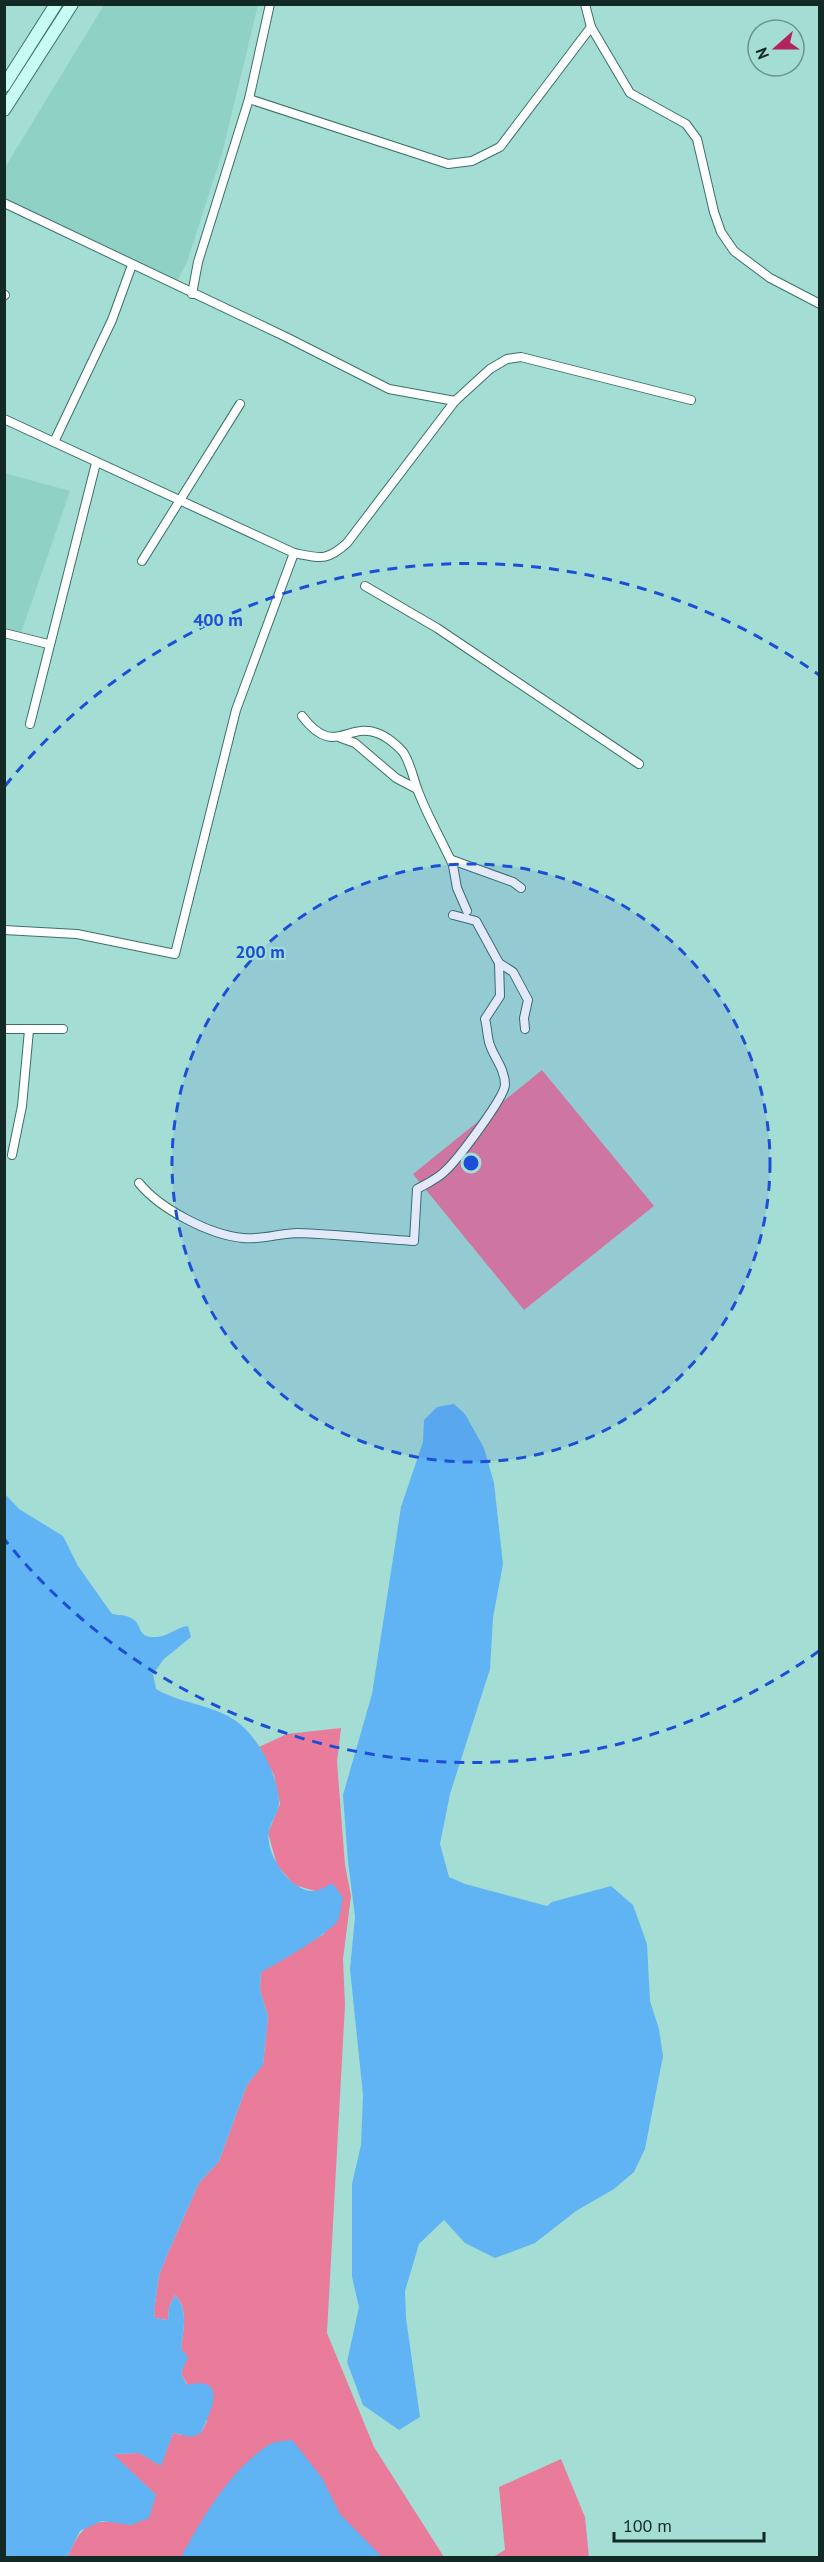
<svg xmlns="http://www.w3.org/2000/svg" width="824" height="2562" viewBox="0 0 824 2562" font-family="'PT Sans',sans-serif">
  <style>
    .built { fill: #90d1c6 }
    .green { fill: #e87c9a }
    .water { fill: #61b4f3 }
    .lines { fill: none; stroke-linecap: round; stroke-linejoin: round }
    .street-casing { stroke: #3b7169; stroke-width: 10 }
    .secondary-casing { stroke: #3b7169; stroke-width: 14 }
    .street { stroke: #fff; stroke-width: 8 }
    .secondary { stroke: #c9fbf5; stroke-width: 12 }
    .ring { fill: none; stroke: #1d4ed8; stroke-width: 3; stroke-dasharray: 10 8 }
    .centre { fill: #1d4ed8; stroke: #a4ddd3; stroke-width: 3 }
    .ring-label { font-size: 18px; text-anchor: middle; font-weight: bold; fill: #1d4ed8; stroke: #a4ddd3; stroke-width: 4.5; stroke-linejoin: round; paint-order: stroke }
  </style>
  <rect width="100%" height="100%" fill="#a4ddd3"/>
  <g class="built">
    <path d="M104,5H258L222,154L187,262L176,284L5,201L4,169Z"/>
    <path d="M4,473L70,491L21,633L5,629Z"/>
  </g>
  <g class="green">
    <path d="M542,1070L654,1206L524,1310L413,1174Z"/>
    <path d="M341,1728L337,1762L345,1865L351,1896L343,1959L345,2005L327,2333L374,2447L444,2557L67,2558C82,2522 93,2517 131,2525L156,2495L112,2454L139,2453L161,2465L173,2433L181,2435L201,2433L207,2421L181,2373L187,2357L181,2349C183,2330 189,2309 175,2295L169,2307L168,2320L155,2318L154,2311L159,2275L170,2248L199,2183L219,2161L247,2085L263,2064L268,2017L260,1990L261,1971C283,1961 302,1946 324,1934L315,1891L294,1885L277,1865L268,1833L280,1804L274,1775L259,1747L287,1734Z"/>
    <path d="M561,2459L585,2517L589,2557H493L505,2550L499,2487Z"/>
  </g>
  <g class="water">
    <path d="M454,1404L465,1414L484,1448L494,1483L503,1564L493,1618L490,1669L450,1794L440,1844L449,1877L465,1884L547,1906L552,1902L611,1886L633,1905L647,1944L650,2001L659,2029L663,2056L645,2149L634,2172L614,2189L576,2211L535,2243L495,2258L465,2243L444,2220L419,2244L405,2291L406,2318L420,2417L399,2430L363,2405L347,2362L359,2307L352,2277V2184L361,2145L363,2095L350,1969L355,1917L348,1861L343,1795L372,1694L401,1507L423,1442L424,1420L437,1407Z"/>
    <path d="M5,1494L19,1509L63,1536L78,1566L112,1614C118,1615 126,1615 131,1618C144,1624 135,1638 156,1637C168,1637 176,1627 188,1626L191,1637L164,1659L153,1674L156,1689C186,1707 226,1704 250,1734C265,1752 277,1777 279,1801C280,1811 271,1821 269,1831C264,1853 291,1893 315,1891C321,1890 328,1885 332,1883L343,1897C341,1904 341,1914 338,1920C332,1932 275,1965 261,1972L260,1990L268,2017L263,2065L247,2085L219,2161L199,2183L170,2248L159,2275L154,2311L155,2318L168,2320L169,2307L175,2295C189,2310 183,2330 181,2349L188,2357L181,2373L187,2385C230,2375 210,2413 201,2433L192,2437L173,2433L161,2466L139,2453L113,2454L156,2495L149,2518L131,2525L102,2521L80,2531L67,2557H5Z"/>
    <path d="M292,2440L322,2478L340,2514L382,2557H181C203,2517 230,2470 270,2444C276,2441 285,2441 292,2440Z"/>
  </g>
  <g class="lines">
    <g class="street-casing">
      <g id="street">
        <path d="M585,4L591,27L630,93L686,124L697,139L714,212L721,232L734,251L770,278L820,304"/>
        <path d="M249,99L448,164L472,161L500,147L591,27"/>
        <path d="M4,203L286,337L389,389L455,401"/>
        <path d="M192,294L198,262L249,99L270,4"/>
        <path d="M4,296L5,295"/>
        <path d="M4,419L294,553C320,558 326,562 347,543L455,401L490,369L507,359L521,357L691,400"/>
        <path d="M54,442L112,320L132,265"/>
        <path d="M142,561L240,404"/>
        <path d="M365,586L437,628L639,764"/>
        <path d="M4,633L48,644"/>
        <path d="M302,716C334,758 346,722 377,733C386,736 397,745 403,752C411,764 413,778 418,791C427,815 441,839 452,863"/>
        <path d="M30,724L96,463"/>
        <path d="M341,738L355,743L396,778L417,789"/>
        <path d="M467,911L457,888L452,860L513,882L521,888"/>
        <path d="M453,915L476,921L499,963L513,972L528,1000L524,1018L525,1029"/>
        <path d="M4,930L77,934L175,954L236,710L294,553"/>
        <path d="M4,1029H63"/>
        <path d="M12,1155L22,1106L29,1030"/>
        <path d="M139,1183C160,1209 210,1235 243,1238C262,1240 280,1233 298,1233C336,1234 376,1239 414,1241L417,1189C426,1184 437,1179 444,1172C457,1161 504,1098 505,1085C505,1068 493,1057 489,1042C487,1034 487,1026 485,1019L500,996L499,963"/>
      </g>
    </g>
    <g class="secondary-casing">
      <g id="secondary">
        <path d="M4,86L56,4"/>
        <path d="M4,110L72,4"/>
      </g>
    </g>
    <use href="#street" class="street"/>
    <use href="#secondary" class="secondary"/>
  </g>
  <circle cx="471" cy="1163" r="299" fill="#1d4ed8" fill-opacity=".12"/>
  <g class="ring">
    <circle cx="471" cy="1163" r="299"/>
    <path d="M819 1651A599 599 0 0 1 5 1540M5 786A599 599 0 0 1 819 675"/>
  </g>
  <circle cx="471" cy="1163" r="9" class="centre"/>
  <g class="ring-label">
    <text x="218" y="626">400 m</text>
    <text x="260" y="958">200 m</text>
  </g>
  <rect width="824" height="2562" fill="none" stroke="#132926" stroke-width="12"/>
  <g transform="translate(776 48) rotate(249)"><circle r="28" fill="#a4ddd3" stroke="#6a958e" stroke-width="1.5"/>
  <path d="M0-4.5L10 22L0 15L-10 22Z" fill="#b2245b"/>
  <text y="-9" font-size="16" font-weight="bold" text-anchor="middle" fill="#132926">N</text>
  </g>
  <path d="M614 2532v9h150v-9" fill="none" stroke="#132926" stroke-width="3"/>
  <text x="623" y="2532" font-size="18" fill="#132926" stroke="#a4ddd3" stroke-width="4.5" paint-order="stroke">100 m</text>
</svg>
